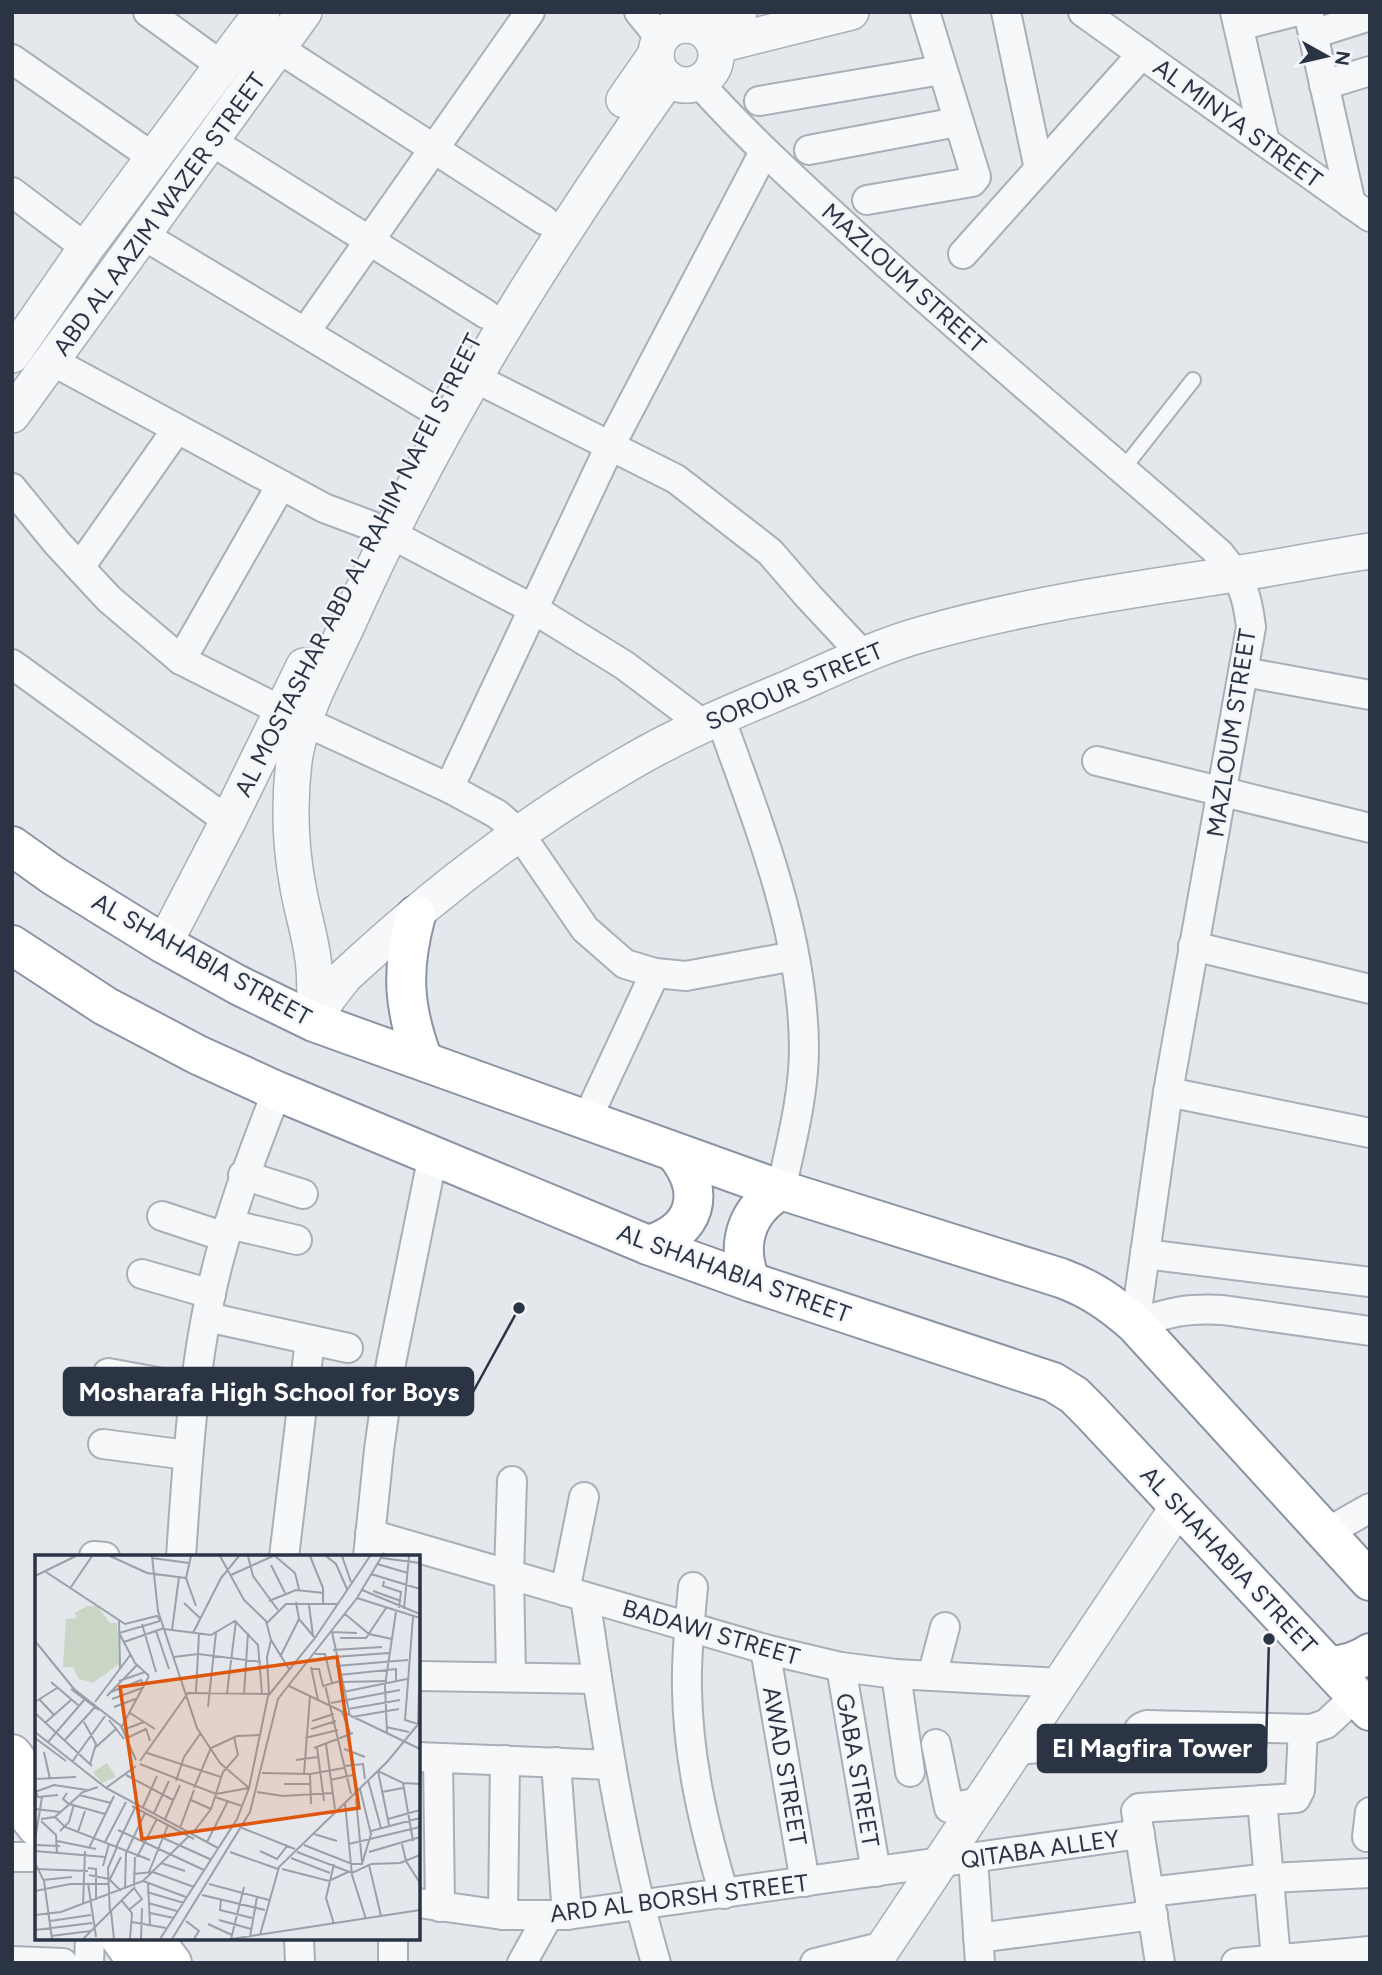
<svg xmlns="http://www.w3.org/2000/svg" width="1382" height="1975" viewBox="0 0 1382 1975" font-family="Figtree,sans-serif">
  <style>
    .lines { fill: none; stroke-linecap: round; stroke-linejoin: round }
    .service-casing { stroke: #a9aeb7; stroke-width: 18 }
    .minor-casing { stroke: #a9aeb7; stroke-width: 32 }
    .tertiary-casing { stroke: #a9aeb7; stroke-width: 38 }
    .secondary-casing { stroke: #a9aeb7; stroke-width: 42 }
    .trunk-casing { stroke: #8b94a3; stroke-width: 42 }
    .service { stroke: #f7f8fa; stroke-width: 14 }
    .minor { stroke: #f7f8fa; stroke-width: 28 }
    .tertiary { stroke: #f7f8fa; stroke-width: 35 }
    .secondary { stroke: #fff; stroke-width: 38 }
    .trunk { stroke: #fff; stroke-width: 38 }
    .labels { text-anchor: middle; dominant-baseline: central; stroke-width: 5; stroke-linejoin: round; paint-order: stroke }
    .street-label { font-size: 24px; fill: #2b3445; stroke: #f4f6f9 }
    .inset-road { fill: none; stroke: #9a9fa9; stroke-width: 2 }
    .view { fill: #df570f; fill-opacity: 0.15; stroke: #df570f; stroke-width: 3.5 }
    .inset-edge { fill: none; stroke: #2b3445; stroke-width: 3.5 }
    .leader { fill: none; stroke: #2b3445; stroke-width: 2.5 }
    .callout-dot { fill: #2b3445; stroke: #f4f6f9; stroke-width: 2.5 }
    .callout { fill: #2b3445; stroke: #2b3445; stroke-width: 2.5 }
    .callout-label { font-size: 26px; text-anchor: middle; font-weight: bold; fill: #fff }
  </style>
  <rect width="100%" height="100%" fill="#e4e7ec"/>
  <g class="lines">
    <g class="service-casing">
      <path id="service" d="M1123,469L1193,380"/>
    </g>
    <g class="minor-casing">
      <g id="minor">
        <path d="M148,12L222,66"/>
        <path d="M639,12L661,39"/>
        <path d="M1006,12L1039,169"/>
        <path d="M1083,12L1370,217"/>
        <path d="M1235,12L1265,142"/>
        <path d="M1308,12L1351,204"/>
        <path d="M1239,26L1294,12"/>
        <path d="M1313,34L1370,16"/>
        <path d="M278,48L544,220"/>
        <path d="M12,59L154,158"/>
        <path d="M699,83C751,141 809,193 867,246C982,351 1103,451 1220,554C1242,581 1247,593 1251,627L1168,1092L1135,1324C1169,1312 1187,1308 1223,1310L1370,1331"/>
        <path d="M1324,85L1370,71"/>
        <path d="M759,101L941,70"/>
        <path d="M211,141L486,314"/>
        <path d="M809,150L957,122"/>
        <path d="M12,192L86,248"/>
        <path d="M867,200L972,182L976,177L925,12"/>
        <path d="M143,235L432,409"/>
        <path d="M963,254L1142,54"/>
        <path d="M306,331L530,12"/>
        <path d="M52,361L324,508L372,526"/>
        <path d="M475,378L676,479L770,552L809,597L864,656"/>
        <path d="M12,488L57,543L109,599L181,660L282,711L449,788L497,814L519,833L585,929L625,964L655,973L686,976L794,956"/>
        <path d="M391,534L535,610L624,665L704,725"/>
        <path d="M80,567L177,429"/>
        <path d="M181,660L281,485"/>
        <path d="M12,664L228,821"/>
        <path d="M1244,672L1370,695"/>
        <path d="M720,717C758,824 803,932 804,1048C804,1095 791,1143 781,1190"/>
        <path d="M1097,761L1370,828"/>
        <path d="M449,788L610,446L764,152"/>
        <path d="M1193,946L1370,989"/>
        <path d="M1168,1092L1370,1133"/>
        <path d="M587,1119L655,973"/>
        <path d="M243,1175L303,1194"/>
        <path d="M162,1216L225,1237"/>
        <path d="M229,1224L297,1240"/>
        <path d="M1145,1254L1370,1282"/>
        <path d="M142,1274L211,1294"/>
        <path d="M207,1317L348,1348"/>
        <path d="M108,1373L196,1389"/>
        <path d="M103,1444L187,1455"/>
        <path d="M1326,1533L1370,1508"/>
        <path d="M370,1534L765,1649L841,1667L896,1674L1060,1683"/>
        <path d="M94,1556L105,1557"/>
        <path d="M181,1557C187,1469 192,1380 211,1293C226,1223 251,1158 277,1091"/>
        <path d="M284,1557L310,1340"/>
        <path d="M368,1557L379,1450L391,1363L433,1155"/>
        <path d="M693,1587C690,1621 686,1655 687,1689C688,1759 704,1827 724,1894"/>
        <path d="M565,1591L584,1497"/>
        <path d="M585,1597C603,1720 621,1844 656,1963"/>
        <path d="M765,1649L805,1882"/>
        <path d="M841,1667L876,1872"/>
        <path d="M896,1674L910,1772"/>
        <path d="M418,1676L597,1679"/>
        <path d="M932,1676L945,1627"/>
        <path d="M511,1677L509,1574L512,1481"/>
        <path d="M936,1744L949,1808L980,1802"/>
        <path d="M1015,1750L1130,1741L1137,1736C1138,1729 1140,1727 1147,1725L1311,1729L1326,1724L1356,1696"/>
        <path d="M418,1757L611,1765"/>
        <path d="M438,1758L440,1907"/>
        <path d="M556,1762L567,1915"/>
        <path d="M1262,1800L1276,1959"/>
        <path d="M1367,1837L1370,1812"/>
        <path d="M12,1857H37"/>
        <path d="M973,1858L980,1963"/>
        <path d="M1149,1892L1269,1878L1370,1873"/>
        <path d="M418,1903L503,1915H567L1140,1834"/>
        <path d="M503,1915L505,1760"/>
        <path d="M299,1938L300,1963"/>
        <path d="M978,1938L1153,1915"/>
        <path d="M12,1961L63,1963"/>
        <path d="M89,1963L90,1938"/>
        <path d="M393,1963V1938"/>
        <path d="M522,1963L548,1916"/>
        <path d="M815,1963L884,1946"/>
        <path d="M1160,1963L1136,1811L1139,1808L1296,1798L1300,1790L1303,1729"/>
        <path d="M1236,1963L1370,1951"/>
      </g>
    </g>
    <g class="tertiary-casing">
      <g id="tertiary">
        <path d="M687,25L739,12"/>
        <circle cx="686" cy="55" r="30"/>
        <path d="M715,46L851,12"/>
        <path d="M624,100L656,54"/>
        <path d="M12,355L86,248L262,12"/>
        <path d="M12,415L304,12"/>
        <path d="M164,944L228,821L304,666"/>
        <path d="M314,1022L328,998L345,976C432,895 528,821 631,762C682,732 737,710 791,687C834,668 877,647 923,634C1025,605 1130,590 1235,574C1280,567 1325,558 1370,551"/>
        <path d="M314,1022C315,1001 316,980 313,959C310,935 302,911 298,887C290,845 289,803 294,761C301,712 330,664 350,619C436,427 547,250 668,79"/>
        <path d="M873,1963L1178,1507"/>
      </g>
    </g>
    <g class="secondary-casing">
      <g id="secondary">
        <path d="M12,1754L37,1786"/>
        <path d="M12,1795L37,1827"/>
        <path d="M120,1938L138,1963"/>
        <path d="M153,1938L172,1963"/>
      </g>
    </g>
    <g class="trunk-casing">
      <g id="trunk">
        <path d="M12,846L54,876L164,944L238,985L314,1022L781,1190L1061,1278C1091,1289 1111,1303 1135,1324L1370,1581"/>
        <path d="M416,915C401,970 403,1007 423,1060"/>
        <path d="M12,945L105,1006L198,1055L277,1091L648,1245L751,1282L1053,1382L1074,1395L1091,1412L1370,1711"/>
        <path d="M648,1245C696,1231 707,1193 676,1154"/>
        <path d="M751,1282C735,1245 746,1210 781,1190"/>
        <path d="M1330,1666C1345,1665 1357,1662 1370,1653"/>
      </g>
    </g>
    <use href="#service" class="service"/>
    <use href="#minor" class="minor"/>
    <use href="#tertiary" class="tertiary"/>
    <use href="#secondary" class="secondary"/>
    <use href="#trunk" class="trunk"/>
  </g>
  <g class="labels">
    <g class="street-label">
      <text transform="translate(1238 123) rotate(36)">AL MINYA STREET</text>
      <text transform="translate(159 214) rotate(-54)">ABD AL AAZIM WAZER STREET</text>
      <text transform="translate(904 278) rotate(42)">MAZLOUM STREET</text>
      <text transform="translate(358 565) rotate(-63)">AL MOSTASHAR ABD AL RAHIM NAFEI STREET</text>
      <text transform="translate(794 686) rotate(-23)">SOROUR STREET</text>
      <text transform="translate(1231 733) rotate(-81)">MAZLOUM STREET</text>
      <text transform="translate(202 959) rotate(29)">AL SHAHABIA STREET</text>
      <text transform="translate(734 1273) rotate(20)">AL SHAHABIA STREET</text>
      <text transform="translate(1229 1560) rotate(47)">AL SHAHABIA STREET</text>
      <text transform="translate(711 1632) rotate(16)">BADAWI STREET</text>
      <text transform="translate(785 1766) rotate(80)">AWAD STREET</text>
      <text transform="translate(858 1770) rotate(80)">GABA STREET</text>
      <text transform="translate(1040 1849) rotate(-8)">QITABA ALLEY</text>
      <text transform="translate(679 1898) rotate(-7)">ARD AL BORSH STREET</text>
    </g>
  </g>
  <g transform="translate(35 1555)">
    <rect width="385" height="385" fill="#e4e7ec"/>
    <path d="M52,51H62L75,68H82L84,109L58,128L44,124L38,112H28L31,64L42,63L40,58ZM72,208L81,222L67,228L58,217Z" fill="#c9d6c5"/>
    <path class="inset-road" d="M75,1L112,18L151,23M117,1L123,56L162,173L185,208L214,233M156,1L151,23L161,51M185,1L209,45L231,66L236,85L254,114M213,1L218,21L243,55M240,1L260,18L264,34M275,1L288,33V49H303M291,1L301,9L312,34M307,1L316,27M117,3L154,8M347,3L385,8M342,9L373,18M236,10L250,38M11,17L90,69L122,61L125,65M336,19L385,34M196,20L238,1M0,21L41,1M349,26L348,31L366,37L364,53M36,32L57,1M327,35L385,59M338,36L366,46M322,43L385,63M234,46L261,35L289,38M261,47L264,64L280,83M149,48L166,64M274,50L278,81M369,54L374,1M310,59L334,79L357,84M378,62L370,165L383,169L385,101M84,65L85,113M232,68L251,49H288M107,69L121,117M129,74L176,80L200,66L223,90L227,139M137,75L144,22M121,76L134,114M158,78L186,23L204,1M305,83H331L351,53M0,86L39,134L86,171L101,205M89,87L129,73M298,95L347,92M280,99H290L297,128M139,102L163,99L226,107M245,102L264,64M299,102L354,98M301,111L373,105M276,112L283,145M276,114H284L288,131L305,126M304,120L361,114V126M114,121L100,108L84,78L125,66M84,126L110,117M16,127L43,150M306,127L352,126M290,130L316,239M254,131L385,194M36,134L64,155M76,137L106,125L109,130M161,137L164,79M308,137L372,124M192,138L201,66M209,139L213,78M72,141L102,110M4,144L19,160M77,144L107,133M0,147L22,133M60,147L96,99M296,148L365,135M79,152L103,143M173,152L181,78M313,154L365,145M307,157L316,180M0,158L57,211M95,158L120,174M315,161L297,77L322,78M317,162L364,154M74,165L89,184M277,166L299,159M49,167L61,189L55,209M10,168L36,145M351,172L374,177M86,173L114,121M276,174L301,166M88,175L109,167M0,177L71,233L183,293M352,178L350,130L361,57M0,183L31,206M92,183L111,174L115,186M270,183L303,175M29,186L60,152M13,187L50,144M291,189L300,254M61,192L82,173M282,192L289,246M279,193L318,178M174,194L202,181L224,180M309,194L330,202M9,197L15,224M112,198L186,222M261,205L283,202M105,206L153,138L234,139L232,102L236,85M37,207L70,161M105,209L181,239L214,233M309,211L328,209L330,224M343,216L354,270M343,216L368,228L385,229M227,218L275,219L309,213M269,219L275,141M275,219L276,249M91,220L138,245M0,224L41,222M295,225L318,220M333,225L346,273M141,226L149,202L165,179M368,228L378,286M249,229H275M71,233L101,211M159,233L175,195M0,234L3,242L23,240M0,237L19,230L52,235M222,237L248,241L297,238M347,237L368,233M32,238L28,244L34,249L70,259M44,240L76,248M180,242L207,251M321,244L327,307M156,245L176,254M310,248L317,320L331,364M97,251L159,284M108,252L122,221M0,254L26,257M119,258L134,226M20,262L30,272L115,305M6,264L20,262L48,237L63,232M130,264L145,230M353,264L385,255M6,266L21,280L22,299M145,273L159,235M207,273L260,294M83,275L169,315M25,276L34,267L39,249M336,276L385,263M43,277L50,256M157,279L176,254L188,217L203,200L199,182M279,279L302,286M126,282L177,305M0,285L7,242M22,286L61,294M70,287L91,247M172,287L193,246M314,289L385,272M367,289L371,306L385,328M0,290L25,291M269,290L317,309H327L336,279L325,234M81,292L100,253M54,293L79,241M0,296L70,302M225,296L242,304L252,291M195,297L243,314M262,297L317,318L336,309L365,308L385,300M334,297L385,282M102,302L122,264M256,303L295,318M0,308L9,326L17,384M126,308L150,316M334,310L346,361M68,311L74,289M53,313L61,314V345M0,314L53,316M247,314L294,326L313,317M114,317L133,270M98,319L118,317L159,332M54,320L74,324L86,336M75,324L86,302M8,325L37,322M108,326L151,342M53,328L61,382M113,328L115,369M174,329L234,345M99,331L100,302M90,334L91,298L110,258M0,336L35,329H74M112,337L149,348M167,340L230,355M186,345L185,355L217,363M87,346L97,358L95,384M113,348L142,356M48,349L50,296M95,354L107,344L99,333M76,356L79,384M75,358L73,313L82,292M115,358L139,363M0,360L26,357L108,326L154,281M184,365L216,374M15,366L56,360M151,366L164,376L159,384M97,367L131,373M173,369L197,380M299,369L291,343L299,309M0,375L57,368M225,380L244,312L352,207L385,167M16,381L56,376M215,382L222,342M48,384L100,332M106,384L107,353M125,384L202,264L214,233L233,141L280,83L335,1M137,384L215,257L243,144L322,43L347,1M196,384L209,332M196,384L385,355"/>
    <path class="view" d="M302,102L324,253L107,284L85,132Z"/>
    <rect width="385" height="385" class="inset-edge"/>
  </g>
  <path class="leader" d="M519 1308L473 1392M1269 1639L1266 1748"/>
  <g class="callout-dot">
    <circle cx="519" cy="1308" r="7"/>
    <circle cx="1269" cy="1639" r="7"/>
  </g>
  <g class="callout">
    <rect x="64" y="1368" width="409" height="47" rx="7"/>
    <rect x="1038" y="1725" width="228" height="47" rx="7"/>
  </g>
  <g class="callout-label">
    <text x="269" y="1401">Mosharafa High School for Boys</text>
    <text x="1152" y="1757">El Magfira Tower</text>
  </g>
  <rect width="1382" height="1975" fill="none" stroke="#2b3445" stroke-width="28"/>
  <g transform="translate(1326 56) rotate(98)" stroke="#f4f6f9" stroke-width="5" paint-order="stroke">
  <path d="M0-5L12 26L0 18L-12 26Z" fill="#2b3445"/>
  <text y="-10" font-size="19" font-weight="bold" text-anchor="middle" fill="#2b3445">N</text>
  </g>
</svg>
